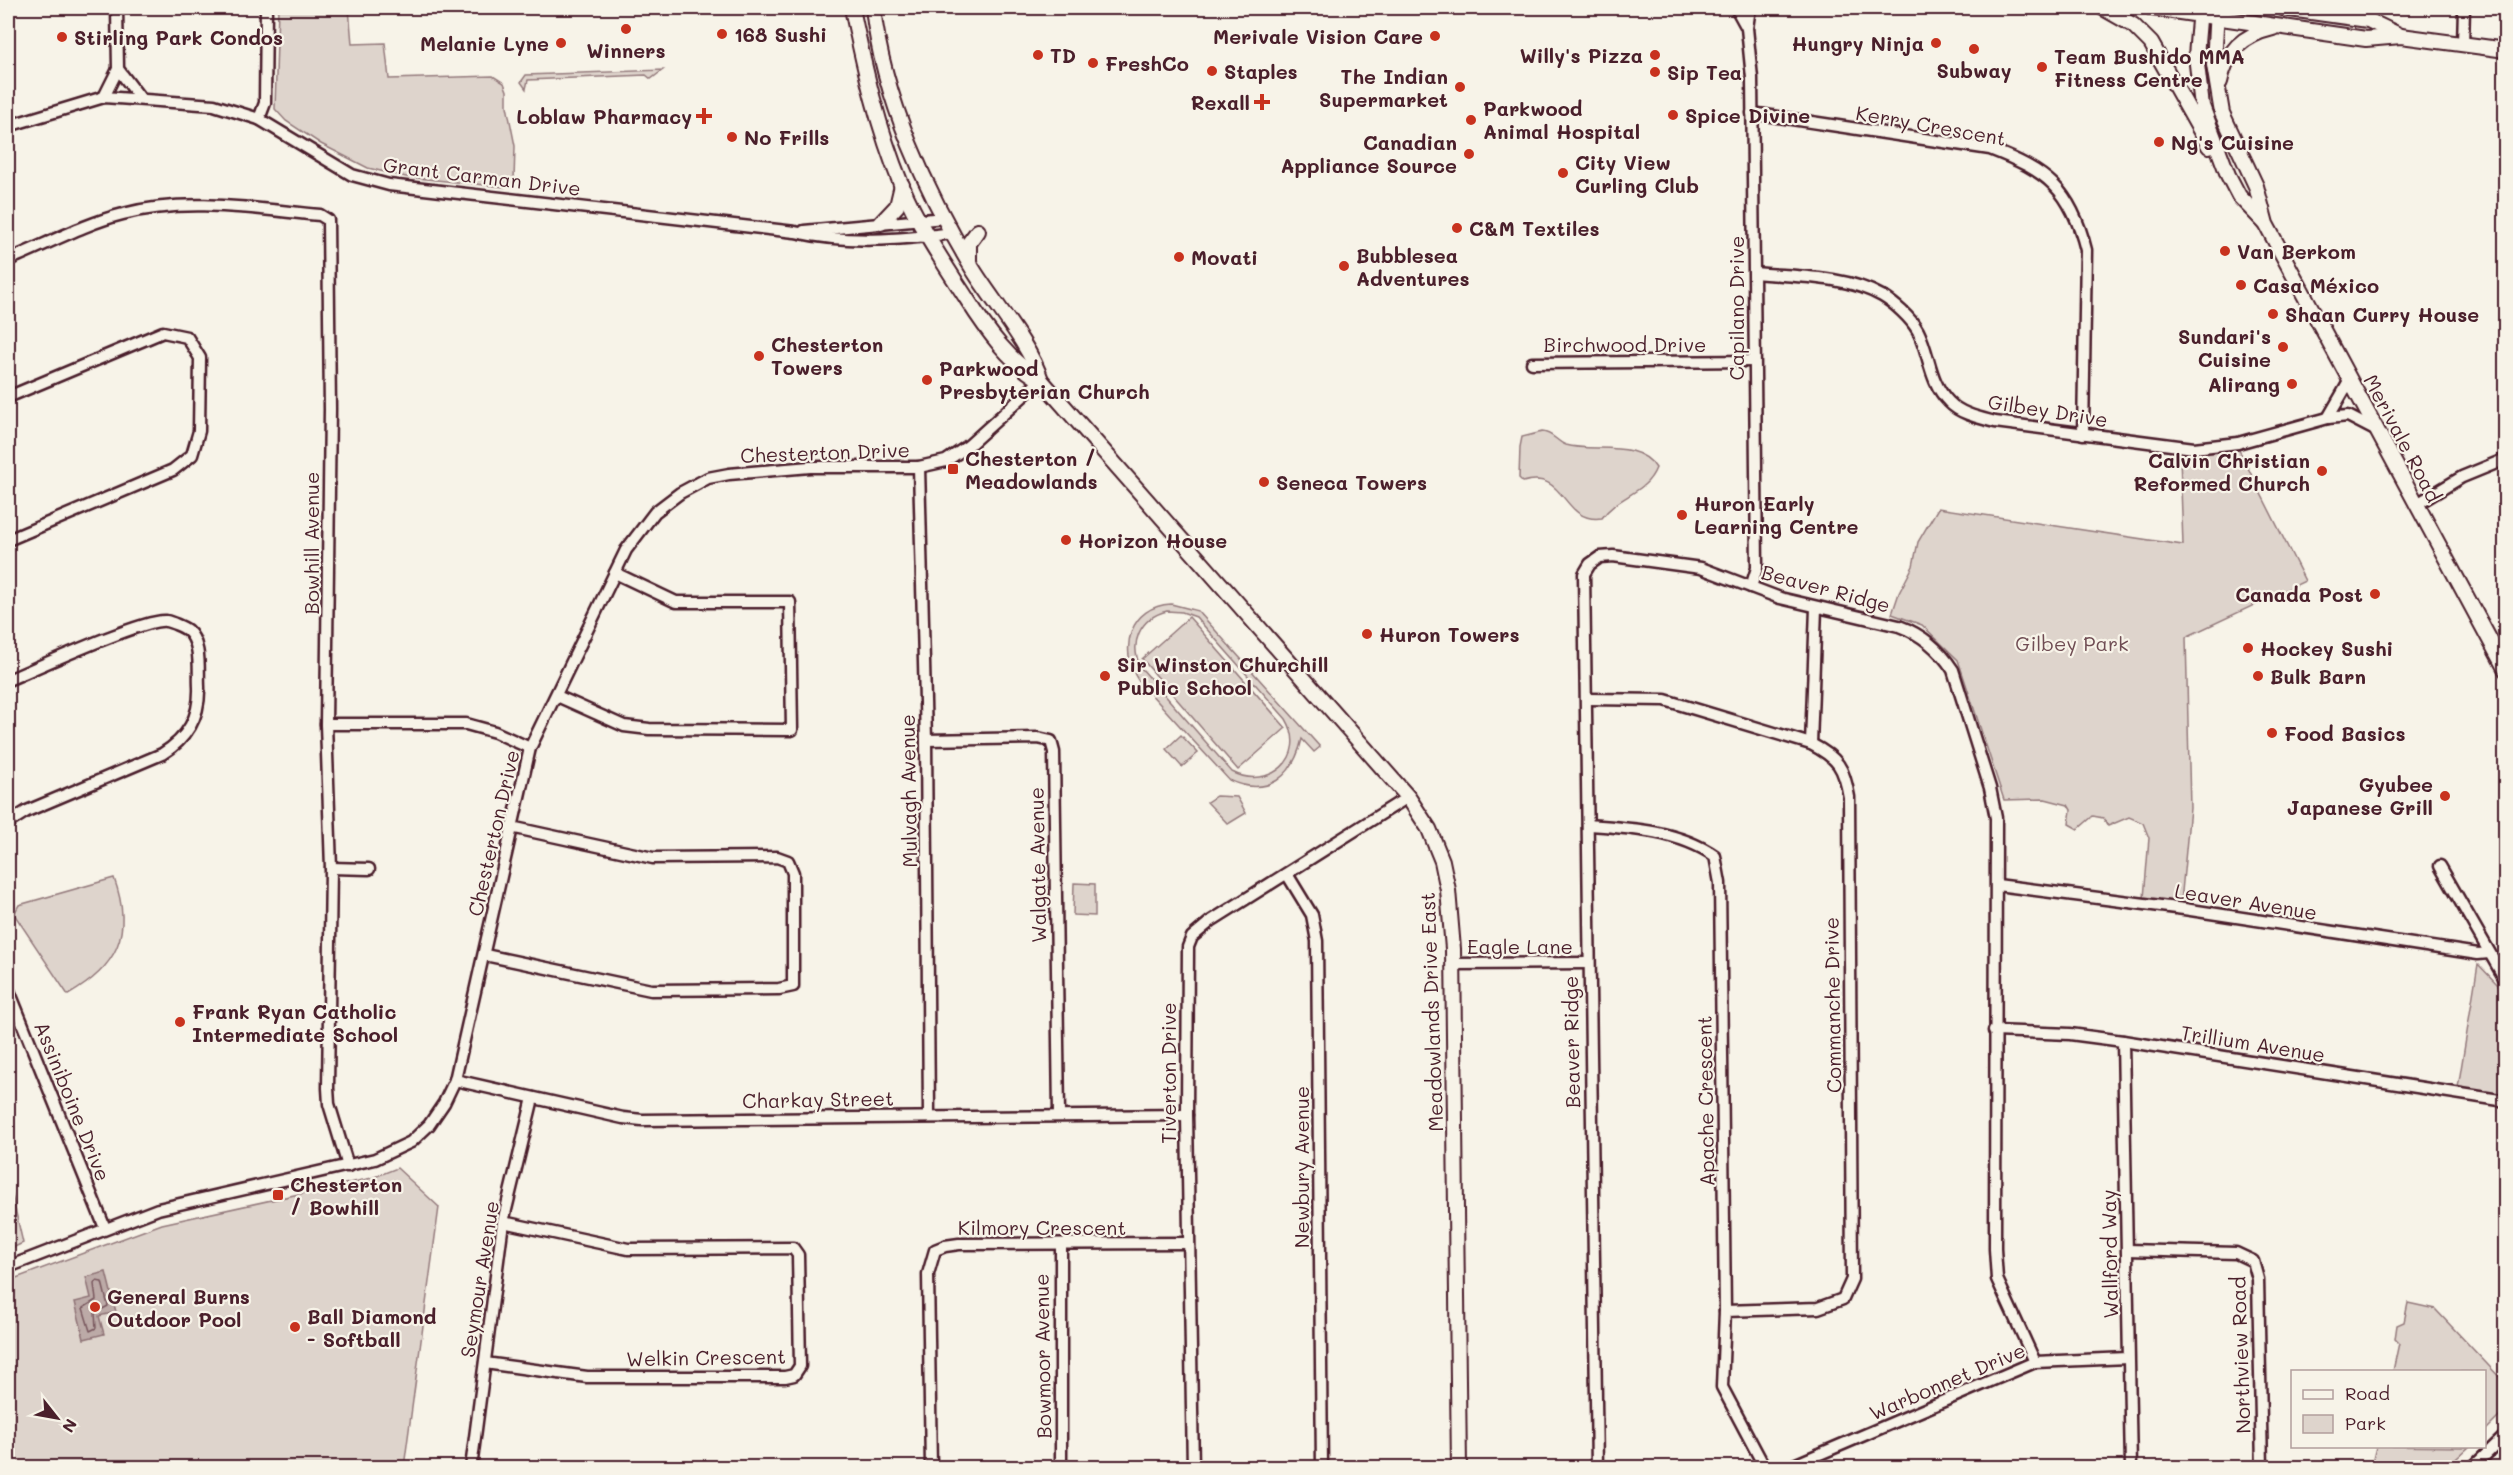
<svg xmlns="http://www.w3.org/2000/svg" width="2513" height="1475" viewBox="0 0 2513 1475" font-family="Mali,sans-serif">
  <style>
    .green { fill: #ded4cc; stroke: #947a7c; stroke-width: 1.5; fill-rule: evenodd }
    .water { fill: #bcaaa7; stroke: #8e7275; stroke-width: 1.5 }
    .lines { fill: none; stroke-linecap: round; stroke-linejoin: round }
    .shore { stroke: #78575d; stroke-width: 1.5 }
    .minor-casing { stroke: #4a1f2b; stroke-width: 15 }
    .major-casing { stroke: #4a1f2b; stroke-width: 18 }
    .minor { stroke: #f7f3e8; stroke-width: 10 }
    .major { stroke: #f7f3e8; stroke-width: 14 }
    .poi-dot { fill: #c8321e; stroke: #f7f3e8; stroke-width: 2 }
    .labels { text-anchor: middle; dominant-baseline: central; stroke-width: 4.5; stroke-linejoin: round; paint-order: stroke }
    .poi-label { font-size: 20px; font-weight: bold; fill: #4a1f2b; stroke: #f7f3e8; text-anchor: start }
    .street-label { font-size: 20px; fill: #4a1f2b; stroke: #f7f3e8 }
    .park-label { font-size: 20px; fill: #6f4c53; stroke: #f7f3e8 }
  </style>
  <rect width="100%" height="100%" fill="#f7f3e8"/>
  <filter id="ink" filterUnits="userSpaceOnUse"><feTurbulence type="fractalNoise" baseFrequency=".0167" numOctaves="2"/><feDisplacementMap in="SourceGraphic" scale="12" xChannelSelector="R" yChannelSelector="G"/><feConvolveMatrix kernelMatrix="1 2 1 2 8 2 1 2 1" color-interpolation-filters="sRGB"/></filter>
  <g filter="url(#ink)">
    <g class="green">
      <path d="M278,8H349L352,44L385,43L389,79L493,76L504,83L507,91V106L515,146L514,180L505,187L406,177L368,168L321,144L286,121L275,109Z"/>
      <path d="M663,70L651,79L646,75L528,80L526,89L521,82L526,75Z"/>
      <path d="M1542,432C1552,432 1557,442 1566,445C1594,453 1638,439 1656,468C1646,494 1618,495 1602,518C1561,524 1567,469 1523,482L1519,478L1520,447L1522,437Z"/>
      <path d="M2239,450L2305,581L2186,637L2190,808L2181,902L2144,898L2149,838L2143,823L2129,817L2108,826L2103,818L2093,816L2078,829L2069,824L2071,810L2068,805L2045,799L2004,800L1958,660L1922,625L1892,614L1899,593L1913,566L1918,542L1938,508L2183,545L2180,456Z"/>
      <path d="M1171,604L1198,611L1320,747L1314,752L1302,739C1293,777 1268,798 1229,780L1138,680C1118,649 1130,606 1171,604ZM1167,611L1182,612L1196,617L1286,719C1309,757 1269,791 1232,772L1142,669C1128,645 1139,618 1167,611Z"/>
      <path d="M1189,617L1286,728L1238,770L1142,659Z"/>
      <path d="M1181,735L1198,753L1182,767L1166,749Z"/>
      <path d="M1216,796L1237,797L1246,813L1228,824L1207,802Z"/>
      <path d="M114,878C134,934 117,967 68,995L14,914L19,905Z"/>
      <path d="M1074,883L1095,884V916L1073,915Z"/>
      <path d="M2478,964L2499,986L2505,998V1096L2458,1088Z"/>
      <path d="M397,1168L439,1207L404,1467L8,1468V1281L162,1224L372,1178Z"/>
      <path d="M8,1178L23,1243L8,1250Z"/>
      <path d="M2408,1303L2435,1309L2505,1383V1411L2485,1431L2484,1372L2393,1371L2399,1343L2395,1339L2397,1325L2404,1322Z"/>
      <path d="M2376,1447V1446L2469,1447L2447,1467H2371Z"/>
    </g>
    <path class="water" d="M106,1272L116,1312L99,1316L104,1334L84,1339L75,1302L91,1298L86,1277Z"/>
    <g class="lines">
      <path class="shore" d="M96,1281L102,1282L108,1306L95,1313L96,1328L90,1331L83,1308L96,1300L94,1284Z"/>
      <g class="minor-casing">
        <g id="minor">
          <path d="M117,8L118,69L141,99"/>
          <path d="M1736,8L1747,28"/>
          <path d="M1750,8L1747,28L1752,78L1757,568L1751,587"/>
          <path d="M2463,44L2464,8"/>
          <path d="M104,97L118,69"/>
          <path d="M1752,113L1990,149C2047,171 2071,189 2086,250L2083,434"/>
          <path d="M259,119L265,103L266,8"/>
          <path d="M8,126L104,97L214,105L259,119L352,175L389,185L795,232C847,244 900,240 952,233"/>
          <path d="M804,231L944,218"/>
          <path d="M8,260C43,246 86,223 123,214C187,197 255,209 320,215L328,220L330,409L326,724L331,868L328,1088L329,1104L348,1166"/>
          <path d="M1755,273C1796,277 1845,275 1882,296C1894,303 1911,318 1918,331C1930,355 1929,382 1949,402C1960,414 1980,418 1995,422L2194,448L2238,443L2328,418L2348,416L2377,431"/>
          <path d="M1532,363L1754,361"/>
          <path d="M8,397L163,332L187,337L200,358L199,431L192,455L173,470L8,540"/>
          <path d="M2328,418L2350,380"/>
          <path d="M919,467L926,740L929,1115"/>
          <path d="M2417,504L2462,477L2506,459"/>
          <path d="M8,680C34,669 145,618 166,621C171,622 183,627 187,630C202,643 198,669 199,687C200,717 188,738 162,754L27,811L8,823"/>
          <path d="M557,696L624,726L649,729L792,730L790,602H676L615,573"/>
          <path d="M1588,699L1665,700L1811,744C1838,758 1844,767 1849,797L1852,1279L1843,1299L1818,1308L1725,1311"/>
          <path d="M326,724H466L495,732L530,748"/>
          <path d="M926,740L1038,738L1051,741L1054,752L1059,1114"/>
          <path d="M1811,744L1816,608"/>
          <path d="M1588,825C1631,828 1679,831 1715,856L1720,883L1725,1311L1722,1387L1765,1468"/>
          <path d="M2440,866L2506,981"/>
          <path d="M331,868L369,869"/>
          <path d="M1287,874L1312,915L1317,941L1322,1468"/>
          <path d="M1997,885L2184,909L2478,954L2489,953"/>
          <path d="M485,955L651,990L779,989L793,986V873L788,861L777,857L653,858L511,827"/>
          <path d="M1453,964L1588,963"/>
          <path d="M8,988L105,1228"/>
          <path d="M1994,1031L2070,1034L2123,1041L2506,1101"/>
          <path d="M2123,1041L2131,1468"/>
          <path d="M455,1080L623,1118L642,1120L1187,1115"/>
          <path d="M1061,1245V1468"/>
          <path d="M2128,1250L2236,1253L2253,1261L2258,1279L2262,1468"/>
          <path d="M8,1267L158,1209L375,1159L411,1142L429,1125L444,1103L455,1080L530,748L626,550L655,512L680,493L708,478L729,474L810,467H919L946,461L968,446L1041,380"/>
          <path d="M485,1363L587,1377H785L794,1375L800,1366L798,1255L793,1248L628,1249L503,1222"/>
          <path d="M471,1468L503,1222L533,1098"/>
          <path d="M931,1468L928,1274L935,1250L945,1246L959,1244L1188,1243"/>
          <path d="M1193,1468L1187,1115L1188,947L1192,937L1211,921L1408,797"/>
          <path d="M1597,1468L1584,574L1590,564L1600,557L1613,556L1701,568L1780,598L1899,626C1921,634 1940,650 1953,670L1990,788L1996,818L1995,1249L1997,1279L2035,1362"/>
          <path d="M1787,1468L2035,1362L2128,1358"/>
          <path d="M2472,1468L2506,1435"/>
        </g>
      </g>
      <g class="major-casing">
        <g id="major">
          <path d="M852,8C864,67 878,128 901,184C918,225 943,262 967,299C986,329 1010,363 1041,380L1408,797L1429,829L1442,861L1448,890L1453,949L1459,1468"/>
          <path d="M873,8C883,98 927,194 974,271C994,303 1030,345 1041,380"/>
          <path d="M2103,8L2133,25L2151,43L2209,146"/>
          <path d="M2152,8L2366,39L2401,36L2506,50"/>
          <path d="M2200,8L2196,56L2202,106L2228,175L2239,196L2265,223"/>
          <path d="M2217,8L2214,65L2222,113L2256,186L2266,224L2506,670"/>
          <path d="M2283,8L2368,20L2399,35"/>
          <path d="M2220,82C2226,51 2243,35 2273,28"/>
          <path d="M881,223L897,206L902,185"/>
          <path d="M969,262V243L978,231"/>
        </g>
      </g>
      <use href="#minor" class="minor"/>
      <use href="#major" class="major"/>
    </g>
  </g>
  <g class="poi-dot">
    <circle cx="626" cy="29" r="6"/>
    <circle cx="722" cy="34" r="6"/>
    <circle cx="1435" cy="36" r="6"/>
    <circle cx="62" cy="37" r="6"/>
    <circle cx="561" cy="43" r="6"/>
    <circle cx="1936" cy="43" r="6"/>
    <circle cx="1974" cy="49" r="6"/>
    <circle cx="1038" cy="55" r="6"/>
    <circle cx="1655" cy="55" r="6"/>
    <circle cx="1093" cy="63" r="6"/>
    <circle cx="2042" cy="67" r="6"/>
    <circle cx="1212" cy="71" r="6"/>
    <circle cx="1655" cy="72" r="6"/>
    <circle cx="1460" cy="87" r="6"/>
    <path d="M1259 93h6v6h6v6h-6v6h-6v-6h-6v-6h6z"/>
    <circle cx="1673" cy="115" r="6"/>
    <path d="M701 107h6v6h6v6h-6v6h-6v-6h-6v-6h6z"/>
    <circle cx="1471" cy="120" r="6"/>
    <circle cx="732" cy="137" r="6"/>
    <circle cx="2159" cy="142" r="6"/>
    <circle cx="1469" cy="154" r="6"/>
    <circle cx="1563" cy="173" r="6"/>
    <circle cx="1457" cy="228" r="6"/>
    <circle cx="2225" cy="251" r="6"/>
    <circle cx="1179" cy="257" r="6"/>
    <circle cx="1344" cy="266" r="6"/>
    <circle cx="2241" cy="285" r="6"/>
    <circle cx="2273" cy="314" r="6"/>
    <circle cx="2283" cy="347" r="6"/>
    <circle cx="759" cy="356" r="6"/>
    <circle cx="927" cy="380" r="6"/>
    <circle cx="2292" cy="384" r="6"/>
    <rect x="947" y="463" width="12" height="12" rx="3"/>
    <circle cx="2322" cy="471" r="6"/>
    <circle cx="1264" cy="482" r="6"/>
    <circle cx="1682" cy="515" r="6"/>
    <circle cx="1066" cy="540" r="6"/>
    <circle cx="2375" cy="594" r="6"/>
    <circle cx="1367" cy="634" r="6"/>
    <circle cx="2248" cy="648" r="6"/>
    <circle cx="1105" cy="676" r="6"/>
    <circle cx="2258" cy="676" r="6"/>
    <circle cx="2272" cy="733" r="6"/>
    <circle cx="2445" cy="796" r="6"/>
    <circle cx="180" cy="1022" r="6"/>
    <rect x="272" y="1189" width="12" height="12" rx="3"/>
    <circle cx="95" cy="1307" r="6"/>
    <circle cx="295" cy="1327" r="6"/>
  </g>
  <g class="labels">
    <g class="poi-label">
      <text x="734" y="34">168 Sushi</text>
      <text x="1423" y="36" text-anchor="end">Merivale Vision Care</text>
      <text x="74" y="37">Stirling Park Condos</text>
      <text x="549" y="43" text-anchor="end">Melanie Lyne</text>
      <text x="1924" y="43" text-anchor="end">Hungry Ninja</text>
      <text x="626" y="50" text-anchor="middle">Winners</text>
      <text x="1050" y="55">TD</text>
      <text x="1643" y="55" text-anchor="end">Willy's Pizza</text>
      <text x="2054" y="56">Team Bushido MMA<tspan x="2054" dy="23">Fitness Centre</tspan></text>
      <text x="1105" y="63">FreshCo</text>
      <text x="1974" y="70" text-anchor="middle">Subway</text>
      <text x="1224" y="71">Staples</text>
      <text x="1667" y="72">Sip Tea</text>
      <text x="1448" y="76" text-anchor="end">The Indian<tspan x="1448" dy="23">Supermarket</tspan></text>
      <text x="1250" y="102" text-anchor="end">Rexall</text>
      <text x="1483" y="108">Parkwood<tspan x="1483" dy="23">Animal Hospital</tspan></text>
      <text x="1685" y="115">Spice Divine</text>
      <text x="692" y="116" text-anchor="end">Loblaw Pharmacy</text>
      <text x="744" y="137">No Frills</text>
      <text x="1457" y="142" text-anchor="end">Canadian<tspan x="1457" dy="23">Appliance Source</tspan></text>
      <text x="2171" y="142">Ng's Cuisine</text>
      <text x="1575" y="162">City View<tspan x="1575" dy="23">Curling Club</tspan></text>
      <text x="1469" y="228">C&amp;M Textiles</text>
      <text x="2237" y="251">Van Berkom</text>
      <text x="1356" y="255">Bubblesea<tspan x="1356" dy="23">Adventures</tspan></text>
      <text x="1191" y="257">Movati</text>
      <text x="2253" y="285">Casa México</text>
      <text x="2285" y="314">Shaan Curry House</text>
      <text x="2271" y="336" text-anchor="end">Sundari's<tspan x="2271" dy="23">Cuisine</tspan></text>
      <text x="771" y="344">Chesterton<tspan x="771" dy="23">Towers</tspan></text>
      <text x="939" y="368">Parkwood<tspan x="939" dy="23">Presbyterian Church</tspan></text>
      <text x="2280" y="384" text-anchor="end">Alirang</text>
      <text x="965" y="458">Chesterton /<tspan x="965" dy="23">Meadowlands</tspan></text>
      <text x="2310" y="460" text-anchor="end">Calvin Christian<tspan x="2310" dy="23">Reformed Church</tspan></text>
      <text x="1276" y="482">Seneca Towers</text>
      <text x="1694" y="503">Huron Early<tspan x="1694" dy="23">Learning Centre</tspan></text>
      <text x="1078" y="540">Horizon House</text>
      <text x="2363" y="594" text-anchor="end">Canada Post</text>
      <text x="1379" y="634">Huron Towers</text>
      <text x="2260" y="648">Hockey Sushi</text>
      <text x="1117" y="664">Sir Winston Churchill<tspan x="1117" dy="23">Public School</tspan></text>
      <text x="2270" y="676">Bulk Barn</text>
      <text x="2284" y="733">Food Basics</text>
      <text x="2433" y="784" text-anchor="end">Gyubee<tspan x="2433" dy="23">Japanese Grill</tspan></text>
      <text x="192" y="1011">Frank Ryan Catholic<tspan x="192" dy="23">Intermediate School</tspan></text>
      <text x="290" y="1184">Chesterton<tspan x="290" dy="23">/ Bowhill</tspan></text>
      <text x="107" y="1296">General Burns<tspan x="107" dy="23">Outdoor Pool</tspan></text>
      <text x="307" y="1316">Ball Diamond<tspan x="307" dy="23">- Softball</tspan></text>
    </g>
    <g class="street-label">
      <text transform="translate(1931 125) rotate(10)">Kerry Crescent</text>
      <text transform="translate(482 176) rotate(7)">Grant Carman Drive</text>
      <text transform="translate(1736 308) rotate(-90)">Capilano Drive</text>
      <text x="1625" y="344">Birchwood Drive</text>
      <text transform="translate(2048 410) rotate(9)">Gilbey Drive</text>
      <text transform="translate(2403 438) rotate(62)">Merivale Road</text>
      <text transform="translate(825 452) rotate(-2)">Chesterton Drive</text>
      <text transform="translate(311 543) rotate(-90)">Bowhill Avenue</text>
      <text transform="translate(1826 588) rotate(15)">Beaver Ridge</text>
      <text transform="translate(908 791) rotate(-91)">Mulvagh Avenue</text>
      <text transform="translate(493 833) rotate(-77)">Chesterton Drive</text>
      <text transform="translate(1037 865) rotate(-91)">Walgate Avenue</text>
      <text transform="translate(2246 901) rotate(9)">Leaver Avenue</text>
      <text x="1520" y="946">Eagle Lane</text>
      <text transform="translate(1832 1005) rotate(-91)">Commanche Drive</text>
      <text transform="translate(1431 1012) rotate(-92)">Meadowlands Drive East</text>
      <text transform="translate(1571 1042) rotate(-91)">Beaver Ridge</text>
      <text transform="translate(2253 1043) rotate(9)">Trillium Avenue</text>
      <text transform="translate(1168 1073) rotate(-90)">Tiverton Drive</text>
      <text transform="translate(818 1099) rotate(-1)">Charkay Street</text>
      <text transform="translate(73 1101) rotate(68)">Assiniboine Drive</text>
      <text transform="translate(1705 1101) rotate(-91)">Apache Crescent</text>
      <text transform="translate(1301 1167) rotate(-90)">Newbury Avenue</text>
      <text x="1042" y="1227">Kilmory Crescent</text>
      <text transform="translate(2109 1254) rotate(-91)">Wallford Way</text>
      <text transform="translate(479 1279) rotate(-81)">Seymour Avenue</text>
      <text transform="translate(2240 1355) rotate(-92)">Northview Road</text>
      <text transform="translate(1042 1356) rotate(-91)">Bowmoor Avenue</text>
      <text transform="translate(706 1357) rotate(-1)">Welkin Crescent</text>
      <text transform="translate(1947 1381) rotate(-23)">Warbonnet Drive</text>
    </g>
    <g class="park-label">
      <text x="2072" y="643">Gilbey Park</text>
    </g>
  </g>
  <rect width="2513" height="1475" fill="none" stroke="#f7f3e8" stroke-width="30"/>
  <rect x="15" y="15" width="2483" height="1445" fill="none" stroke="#4a1f2b" stroke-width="2" filter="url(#ink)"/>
  <rect x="2291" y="1370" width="195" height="78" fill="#f7f3e8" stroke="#b29e9c" stroke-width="1.5"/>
  <rect x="2303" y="1390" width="30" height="9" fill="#f7f3e8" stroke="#b29e9c" stroke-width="1.5"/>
  <text x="2345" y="1400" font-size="18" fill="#4a1f2b">Road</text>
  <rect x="2303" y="1415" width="30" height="18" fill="#ded4cc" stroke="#b29e9c" stroke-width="1.5"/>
  <text x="2345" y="1430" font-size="18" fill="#4a1f2b">Park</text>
  <g transform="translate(57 1418) rotate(121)" stroke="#f7f3e8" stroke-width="4.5" paint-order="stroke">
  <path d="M0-4.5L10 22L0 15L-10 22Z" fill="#4a1f2b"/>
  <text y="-9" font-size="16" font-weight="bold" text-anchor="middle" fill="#4a1f2b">N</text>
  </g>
</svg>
